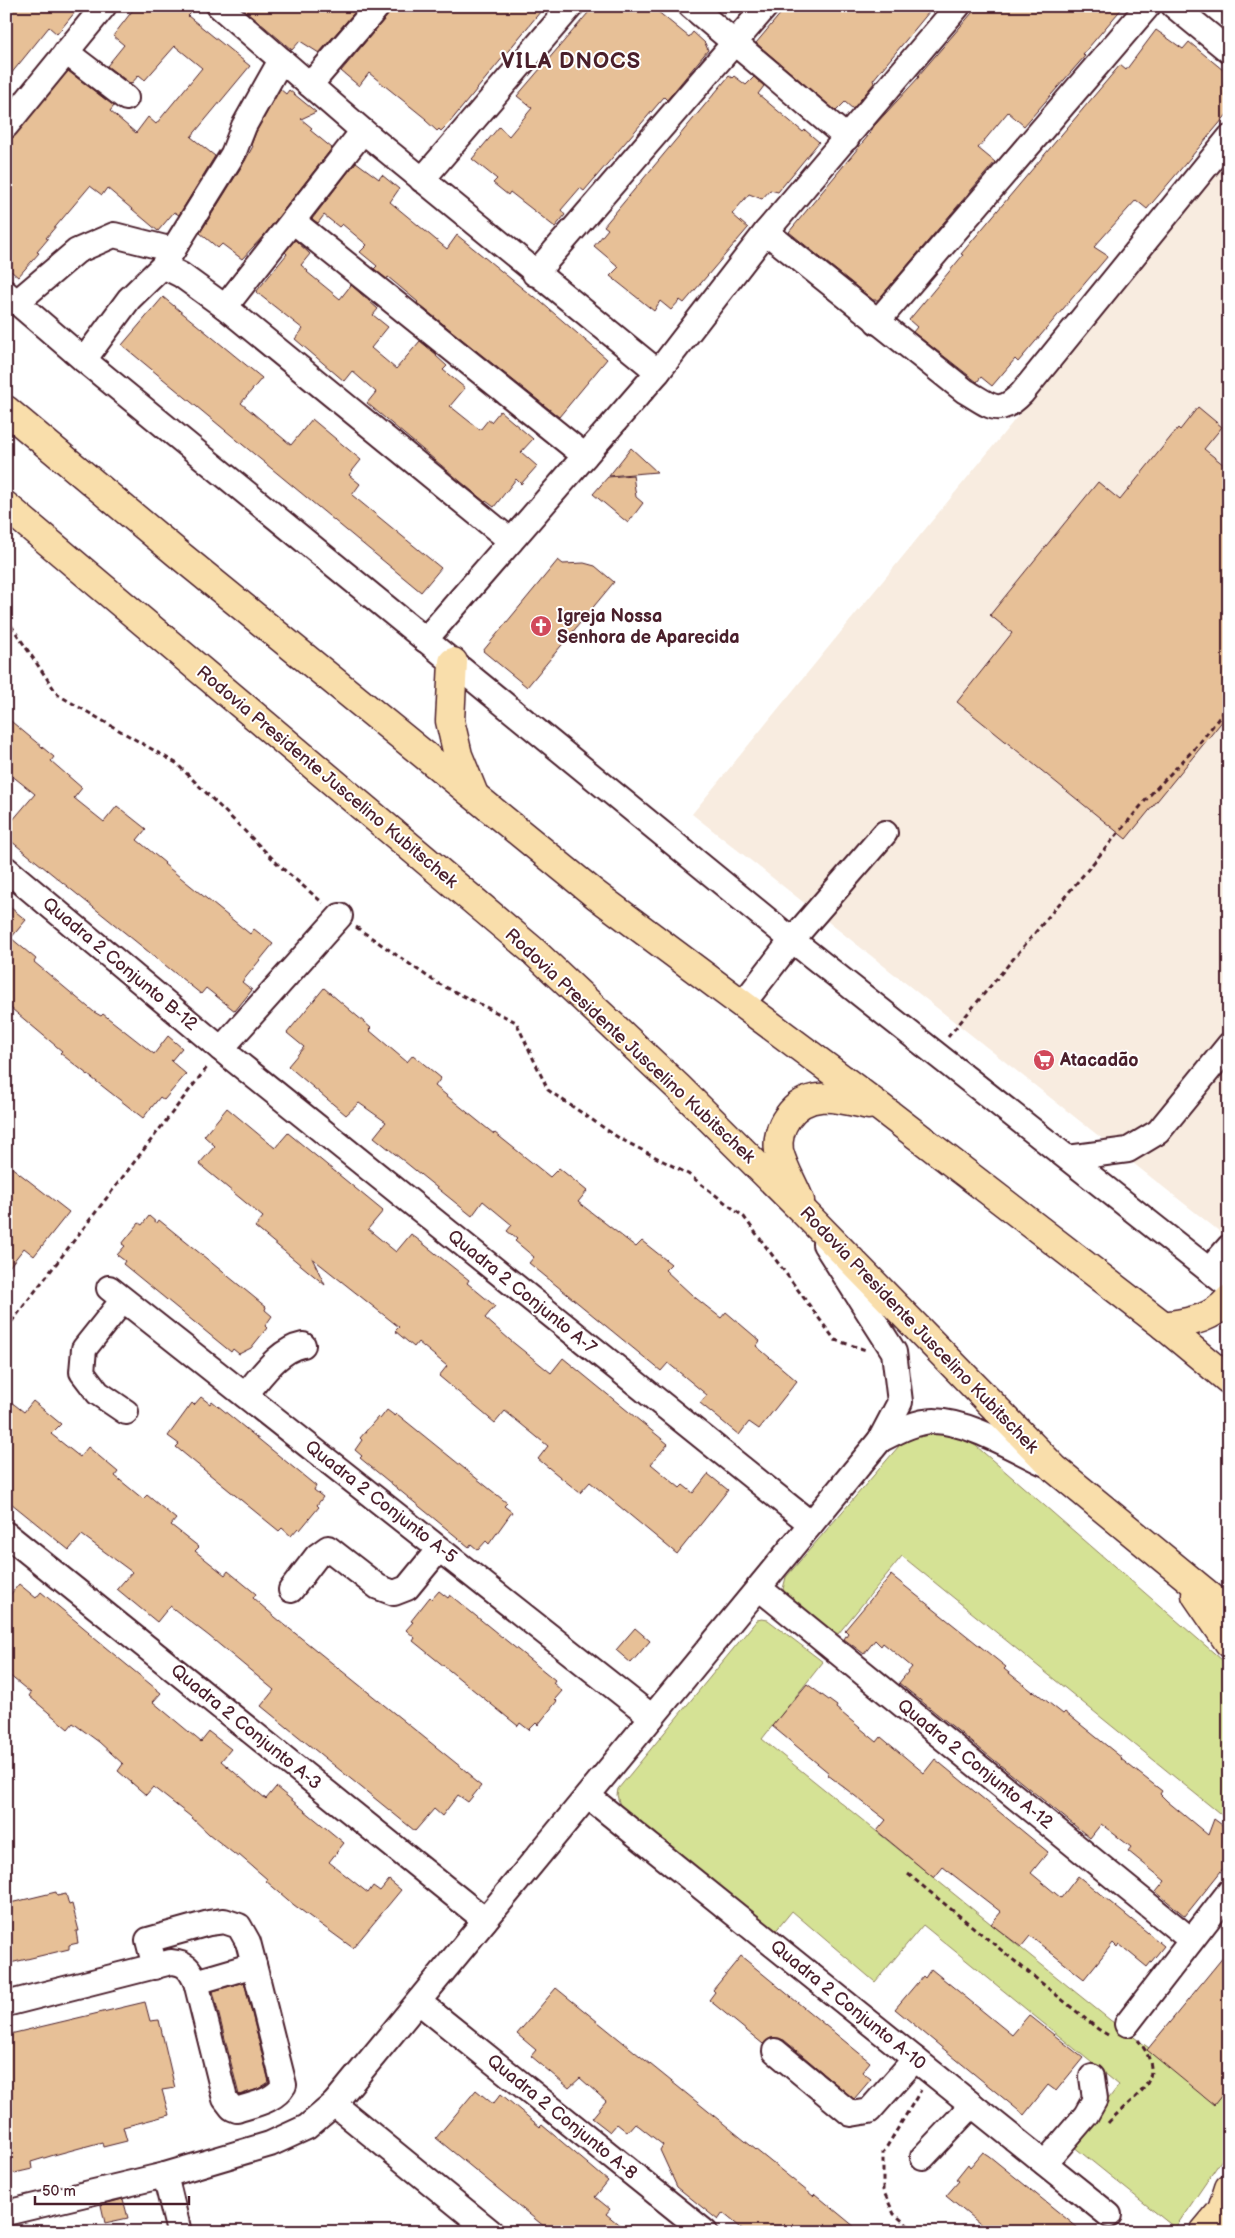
<svg xmlns="http://www.w3.org/2000/svg" width="1235" height="2238" viewBox="0 0 1235 2238" font-family="'Balsamiq Sans',sans-serif">
  <style>
    .built { fill: #f8ece0 }
    .green { fill: #d5e295; stroke: #908060 }
    .building { fill: #e7c097; stroke: #4a1f2b }
    .lines { fill: none; stroke-linecap: round; stroke-linejoin: round }
    .minor-casing { stroke: #4a1f2b; stroke-width: 28 }
    .major-casing { stroke: #4a1f2b; stroke-width: 31 }
    .highway-casing { stroke: #4a1f2b; stroke-width: 31 }
    .path { stroke: #4a1f2b; stroke-width: 3; stroke-dasharray: 5 4; stroke-linecap: butt }
    .minor { stroke: #fff; stroke-width: 24 }
    .major { stroke: #f9deab; stroke-width: 28 }
    .highway { stroke: #f9deab; stroke-width: 28 }
    .labels { text-anchor: middle; dominant-baseline: central; stroke-width: 4; stroke-linejoin: round; paint-order: stroke }
    .poi-label { font-size: 18px; font-weight: bold; fill: #4a1f2b; stroke: #fff; text-anchor: start }
    .street-label { font-size: 18px; fill: #4a1f2b; stroke: #fff }
    .district-label { font-size: 22px; font-weight: bold; letter-spacing: 1px; fill: #4a1f2b; stroke: #fff }
  </style>
  <rect width="100%" height="100%" fill="#fff"/>
  <filter id="ink" filterUnits="userSpaceOnUse"><feTurbulence type="fractalNoise" baseFrequency=".02" numOctaves="2"/><feDisplacementMap in="SourceGraphic" scale="10" xChannelSelector="R" yChannelSelector="G"/><feConvolveMatrix kernelMatrix="1 2 1 2 8 2 1 2 1" color-interpolation-filters="sRGB"/></filter>
  <g filter="url(#ink)">
    <path class="built" d="M1229,158V1239L692,814Z"/>
    <g class="green">
      <path d="M939,1433L961,1438L976,1446L1229,1666V1821L902,1556L838,1634L788,1600L783,1589L786,1577L899,1446C912,1436 923,1435 939,1433Z"/>
      <path d="M762,1619L768,1620L823,1662L762,1739L1110,2020L1216,2096L1229,2080V2149L1175,2228L1073,2146L1119,2085L923,1925L875,1982L792,1911L774,1933L620,1806L617,1795L618,1789L757,1620Z"/>
    </g>
    <g class="building">
      <path d="M6,6H80L57,34L49,27L6,80Z"/>
      <path d="M136,6H181L191,13L188,16L250,66L191,137L215,156L179,215L174,212L158,231L107,188L102,195L90,186L46,238L48,239L37,252L39,253L18,277L6,267V145L68,71L114,106L110,111L136,133L148,117L156,124L202,68L175,46L145,80L139,75L131,84L107,66L124,45L113,36Z"/>
      <path d="M240,6H360L319,53L300,41L292,50Z"/>
      <path d="M391,6H545L450,122L441,131L439,129L437,131L425,120L426,119L369,73L359,86L341,71L388,15Z"/>
      <path d="M594,6H651L689,37L693,32L705,43L708,50L667,100L664,97L584,191L580,188L561,210L565,215L555,227L510,192L508,195L493,183L497,179L472,159L499,127L509,136L532,108L517,96Z"/>
      <path d="M787,6H934L873,80L874,83L853,109L845,102L836,111L756,43Z"/>
      <path d="M978,6H1070L1075,11L1078,6H1124L1083,54L1085,56L1024,126L1008,112L978,148L995,162L878,300H873L789,232L868,136L874,126L919,77L918,76Z"/>
      <path d="M1156,30L1183,49L1189,42L1229,75V112L1147,209L1136,200L1094,247L1108,256L1018,362L1015,359L992,386L981,377L977,382L913,332L917,327L909,320L963,255L961,254L1120,65L1126,70Z"/>
      <path d="M729,76L732,78L734,76L746,85L754,77L764,86L758,94L803,132L805,130L819,142L778,192L770,190L762,199L749,194L732,214L748,228L684,303L680,300L671,310L660,301L654,311L610,276L619,267L594,246L608,229L604,226Z"/>
      <path d="M280,89L286,94L289,90L316,112L301,119L312,128L310,130L332,148L265,234L242,259L222,244L218,248L200,233L245,161L253,146L251,145L256,132Z"/>
      <path d="M356,162L379,179L382,175L399,189L390,202L447,249L457,235L533,297L534,296L607,359L559,417L417,303L418,302L388,277L387,279L374,269L377,266L360,252L367,245L342,224L339,227L324,215L318,223L312,219Z"/>
      <path d="M295,240L310,254L301,265L308,271L307,272L340,299L351,285L378,309L373,315L388,327L371,348L396,369L420,341L437,355L436,356L447,366L443,370L465,388L450,406L480,430L488,420L491,422L500,411L533,439L521,452L537,466L521,484L516,479L494,507L486,501L485,502L367,403L376,392L352,371L344,381L295,339L303,329L256,292L287,254L285,252Z"/>
      <path d="M163,297L262,378L241,403L291,445L312,419L361,460L349,475L360,484L352,495L441,568L421,592L122,345Z"/>
      <path d="M1198,407L1222,427L1204,449L1229,469V713L1126,839L957,702L1012,633L990,615L1098,482L1120,500L1178,428L1180,430Z"/>
      <path d="M631,448L657,472L609,476Z"/>
      <path d="M633,475L636,497L643,503L628,523L593,494L608,477Z"/>
      <path d="M558,560L563,564L584,563L595,566L614,582L527,687L483,651Z"/>
      <path d="M6,717L54,757L51,761L82,788L74,798L104,822L117,806L146,829L137,840L165,863L164,864L250,934L254,929L273,944L242,982L252,990L235,1011L206,988L201,994L6,837V828L35,794L6,771Z"/>
      <path d="M6,904L26,920L11,938L36,959L34,962L94,1012L101,1016L103,1014L154,1054L168,1036L182,1048L171,1061L186,1074L164,1100L160,1097L143,1118L60,1053L62,1051L6,1004Z"/>
      <path d="M324,988L371,1028L369,1030L407,1062L413,1055L441,1078L435,1086L494,1134L495,1133L550,1177L559,1168L587,1191L578,1202L636,1247L642,1241L671,1264L665,1270L692,1295L721,1318L726,1312L760,1341L756,1346L797,1381L759,1429L749,1422L739,1435L700,1403L707,1395L668,1363L661,1371L529,1263L534,1257L515,1241L517,1239L507,1231L512,1225L483,1201L472,1216L374,1137L386,1122L359,1103L346,1115L288,1066L304,1047L287,1033Z"/>
      <path d="M227,1108L275,1148L288,1133L383,1211L368,1229L396,1252L411,1234L469,1280L467,1283L495,1306L485,1318L510,1340L551,1373L563,1358L668,1444L651,1464L680,1488L683,1485L693,1493L708,1474L728,1490L677,1554L590,1482L580,1493L538,1459L548,1446L505,1411L495,1423L439,1376L447,1366L418,1342L414,1347L395,1331L399,1327L312,1258L325,1285L255,1227L263,1217L199,1164L215,1146L204,1136Z"/>
      <path d="M6,1163L69,1212L34,1256L24,1248L6,1271Z"/>
      <path d="M149,1216L157,1223L159,1220L266,1307L265,1310L272,1316L265,1326L267,1328L251,1348L239,1354L233,1349L231,1352L123,1264L125,1261L117,1255L125,1246L122,1244L139,1223L142,1225Z"/>
      <path d="M201,1397L210,1404L212,1401L316,1486L314,1490L323,1497L317,1505L319,1507L300,1530L298,1528L291,1536L282,1528L279,1531L176,1447L179,1444L168,1436L192,1403L194,1405Z"/>
      <path d="M6,1398L24,1412L33,1401L61,1424L51,1434L80,1457L88,1447L118,1472L115,1476L143,1499L147,1495L176,1519L171,1525L199,1547L195,1551L225,1575L228,1571L256,1594L253,1598L275,1617L472,1776L471,1778L481,1786L468,1802L458,1795L442,1816L434,1809L415,1831L261,1706L274,1690L209,1636L170,1606L157,1622L117,1589L132,1572L82,1535L69,1550L6,1499Z"/>
      <path d="M387,1410L395,1416L397,1414L507,1503L504,1506L512,1512L489,1544L486,1541L478,1550L471,1544L469,1547L360,1458L362,1456L355,1450L362,1440L360,1438L378,1417L380,1419Z"/>
      <path d="M891,1575L1006,1667L1004,1669L1033,1692L1034,1691L1063,1714L1065,1712L1122,1758L1121,1759L1162,1791L1160,1794L1167,1801L1208,1835L1214,1819L1229,1830V1861L1185,1916L1156,1892L1165,1881L1128,1851L1131,1847L1101,1824L1090,1838L899,1683L912,1667L883,1643L881,1646L875,1640L864,1654L844,1639L848,1633L845,1630Z"/>
      <path d="M19,1584L36,1598L41,1592L89,1632L88,1633L161,1693L153,1702L201,1742L209,1732L231,1749L221,1761L266,1799L276,1787L344,1843L329,1862L368,1893L373,1886L380,1891L389,1880L401,1890L353,1948L294,1905L266,1881L267,1879L239,1855L238,1857L209,1834L190,1816L153,1787L146,1795L118,1771L123,1764L99,1742L73,1723L68,1729L29,1696L31,1693L9,1675L11,1672L6,1669V1600Z"/>
      <path d="M439,1591L448,1598L450,1595L555,1680L553,1683L562,1691L555,1699L557,1701L538,1725L536,1723L529,1730L520,1723L518,1726L413,1641L415,1638L406,1630L413,1622L411,1621L430,1597L432,1599Z"/>
      <path d="M635,1628L650,1641L631,1663L616,1650Z"/>
      <path d="M807,1684L837,1706L836,1708L877,1742L881,1737L924,1773L935,1759L1048,1852L1031,1873L1061,1898L1078,1876L1164,1946L1147,1967L1119,1944L1117,1947L1113,1943L1084,1979L1030,1936L1021,1947L991,1924L1001,1912L943,1867L934,1878L877,1831L886,1820L828,1775L829,1773L772,1726Z"/>
      <path d="M56,1892L57,1896L66,1894L69,1905L72,1904L79,1931H76L78,1943L69,1945V1949L6,1964V1904Z"/>
      <path d="M1229,1950V2086L1214,2105L1147,2050Z"/>
      <path d="M741,1956L870,2062L862,2072L871,2079L854,2099L784,2040L778,2038H771L763,2044L709,2000L715,1992L713,1990Z"/>
      <path d="M931,1969L1012,2035L1029,2015L1083,2058L1056,2091L1048,2085L1024,2115L895,2009L923,1976L925,1978Z"/>
      <path d="M244,1982L269,2082L258,2089L239,2095L213,1991Z"/>
      <path d="M556,1988L813,2196L815,2194L861,2232H746L723,2213L718,2220L677,2187L660,2150L663,2145L635,2123L627,2132L617,2124L610,2132L592,2118L606,2101L580,2078L569,2088L531,2056L536,2050L517,2034Z"/>
      <path d="M145,2002L150,2021L159,2020L175,2088L162,2090L169,2115L123,2127L127,2141L103,2147L102,2142L54,2155L31,2162L32,2169L6,2175V2035Z"/>
      <path d="M476,2090L493,2104L501,2094L540,2127L542,2125L608,2181L595,2197L610,2209L606,2214L628,2232H551L436,2138Z"/>
      <path d="M983,2152L989,2156L1083,2232H990L946,2196L959,2181L956,2179L968,2164L970,2167Z"/>
      <path d="M123,2199L128,2218L105,2223L101,2205Z"/>
    </g>
    <g class="lines">
      <g class="minor-casing">
        <g id="minor">
          <path d="M219,6L363,131L658,372"/>
          <path d="M691,6L847,138"/>
          <path d="M1174,6L1229,51"/>
          <path d="M66,52L126,98"/>
          <path d="M310,85L378,6"/>
          <path d="M6,126L104,6"/>
          <path d="M422,180L571,6"/>
          <path d="M293,221L585,456"/>
          <path d="M766,232L965,391C990,405 998,418 1022,393L1229,138"/>
          <path d="M163,266L233,154L244,126L281,60"/>
          <path d="M535,274L766,6"/>
          <path d="M6,293L84,360L792,940L1229,1286"/>
          <path d="M17,302L77,251L114,235L173,250"/>
          <path d="M225,307L363,131"/>
          <path d="M877,322L1148,6"/>
          <path d="M84,360L129,299L163,266L181,275L225,307L511,541"/>
          <path d="M425,640L658,372L766,232L958,6"/>
          <path d="M6,869L233,1059L811,1524"/>
          <path d="M742,1005L792,940L885,833"/>
          <path d="M221,1049L340,916"/>
          <path d="M1068,1158L1128,1150L1158,1132L1229,1045"/>
          <path d="M1209,1270L1229,1247"/>
          <path d="M109,1288L652,1717"/>
          <path d="M123,1300L84,1349L82,1372L98,1393L126,1412"/>
          <path d="M245,1395C261,1377 278,1350 303,1345"/>
          <path d="M880,1440C896,1432 916,1421 934,1421C971,1422 1015,1450 1048,1465"/>
          <path d="M6,1534L485,1920"/>
          <path d="M759,1588L1191,1940"/>
          <path d="M291,1590L317,1556L328,1548L378,1587L394,1593L407,1588L439,1549"/>
          <path d="M588,1796L1109,2215"/>
          <path d="M155,1967L148,1940L209,1923L224,1921L239,1926L248,1942L254,1965L196,1982"/>
          <path d="M419,2002L705,2232"/>
          <path d="M6,2004L171,1962C186,1963 190,1969 196,1982L225,2099L232,2108L237,2110C254,2104 275,2101 284,2085L254,1965"/>
          <path d="M1127,2024L1229,1892"/>
          <path d="M775,2051L851,2114L869,2111L915,2059"/>
          <path d="M334,2104L491,2232"/>
          <path d="M923,2157L972,2105"/>
          <path d="M1045,2163L1086,2115L1095,2099L1092,2077"/>
          <path d="M165,2175L179,2232"/>
          <path d="M6,2213L165,2175L270,2144L307,2127L334,2104L880,1440L900,1402L894,1352L825,1244"/>
        </g>
      </g>
      <g class="major-casing">
        <path id="major" d="M1204,2232L1229,2202"/>
      </g>
      <g class="highway-casing">
        <g id="highway">
          <path d="M6,410L177,553L596,895L880,1107L1164,1326L1229,1380"/>
          <path d="M6,506L531,949L678,1087L805,1213L1055,1469L1229,1612"/>
          <path d="M453,662L450,721L458,755L473,792"/>
          <path d="M800,1201C794,1185 783,1168 779,1151C777,1140 781,1126 787,1118C807,1088 839,1098 868,1105"/>
          <path d="M1164,1326C1189,1322 1211,1320 1229,1299"/>
          <path d="M1196,1595L1229,1643"/>
          <path d="M1222,2210L1229,2188"/>
        </g>
      </g>
      <g class="path">
        <path d="M6,618L58,695L176,763L282,868L323,903"/>
        <path d="M356,927L437,983L516,1022L548,1090L619,1138L688,1174L744,1217L835,1340L866,1350"/>
        <path d="M948,1037L1150,795L1198,745L1229,705"/>
        <path d="M6,1329L208,1066"/>
        <path d="M908,1874L1098,2029L1108,2035"/>
        <path d="M1108,2123C1134,2094 1171,2082 1138,2040"/>
        <path d="M916,2232L894,2214L883,2190V2153L921,2090"/>
      </g>
      <use href="#minor" class="minor"/>
      <use href="#major" class="major"/>
      <use href="#highway" class="highway"/>
    </g>
  </g>
  <defs>
    <g id="church-disc" transform="scale(1.125)"><circle r="9.5" fill="#d1495b" stroke="#fff"/><path d="M-1.2-6h2.4v3.5h3.3v2.4h-3.3V6h-2.4V-.1h-3.3v-2.4h3.3Z" fill="#fff"/></g>
    <g id="supermarket-disc" transform="scale(1.125)"><circle r="9.5" fill="#d1495b" stroke="#fff"/><path d="M-6-5.5h2.5l.6 2H6L4.5 2H-2.5L-4.4-4H-6ZM-1.5 3.2a1.3 1.3 0 1 0 .1 0ZM3 3.2a1.3 1.3 0 1 0 .1 0Z" fill="#fff"/></g>
  </defs>
  <g fill-rule="evenodd">
    <use href="#church-disc" x="541" y="626"/>
    <use href="#supermarket-disc" x="1044" y="1060"/>
  </g>
  <g class="labels">
    <g class="poi-label">
      <text x="557" y="616">Igreja Nossa<tspan x="557" dy="21">Senhora de Aparecida</tspan></text>
      <text x="1060" y="1060">Atacadão</text>
    </g>
    <g class="street-label">
      <text transform="translate(327 777) rotate(40)">Rodovia Presidente Juscelino Kubitschek</text>
      <text transform="translate(120 964) rotate(40)">Quadra 2 Conjunto B-12</text>
      <text transform="translate(630 1046) rotate(43)">Rodovia Presidente Juscelino Kubitschek</text>
      <text transform="translate(522 1292) rotate(39)">Quadra 2 Conjunto A-7</text>
      <text transform="translate(919 1330) rotate(46)">Rodovia Presidente Juscelino Kubitschek</text>
      <text transform="translate(381 1502) rotate(38)">Quadra 2 Conjunto A-5</text>
      <text transform="translate(246 1727) rotate(39)">Quadra 2 Conjunto A-3</text>
      <text transform="translate(975 1764) rotate(39)">Quadra 2 Conjunto A-12</text>
      <text transform="translate(848 2005) rotate(39)">Quadra 2 Conjunto A-10</text>
      <text transform="translate(562 2117) rotate(39)">Quadra 2 Conjunto A-8</text>
    </g>
    <g class="district-label">
      <text x="571" y="61">VILA DNOCS</text>
    </g>
  </g>
  <rect width="1235" height="2238" fill="none" stroke="#fff" stroke-width="25"/>
  <rect x="12" y="12" width="1210" height="2213" fill="none" stroke="#4a1f2b" stroke-width="2" filter="url(#ink)"/>
  <path d="M35 2196v8h154v-8" fill="none" stroke="#4a1f2b" stroke-width="2.5"/>
  <text x="42" y="2196" font-size="15" fill="#4a1f2b" stroke="#ffffff" stroke-width="4" paint-order="stroke">50 m</text>
</svg>
